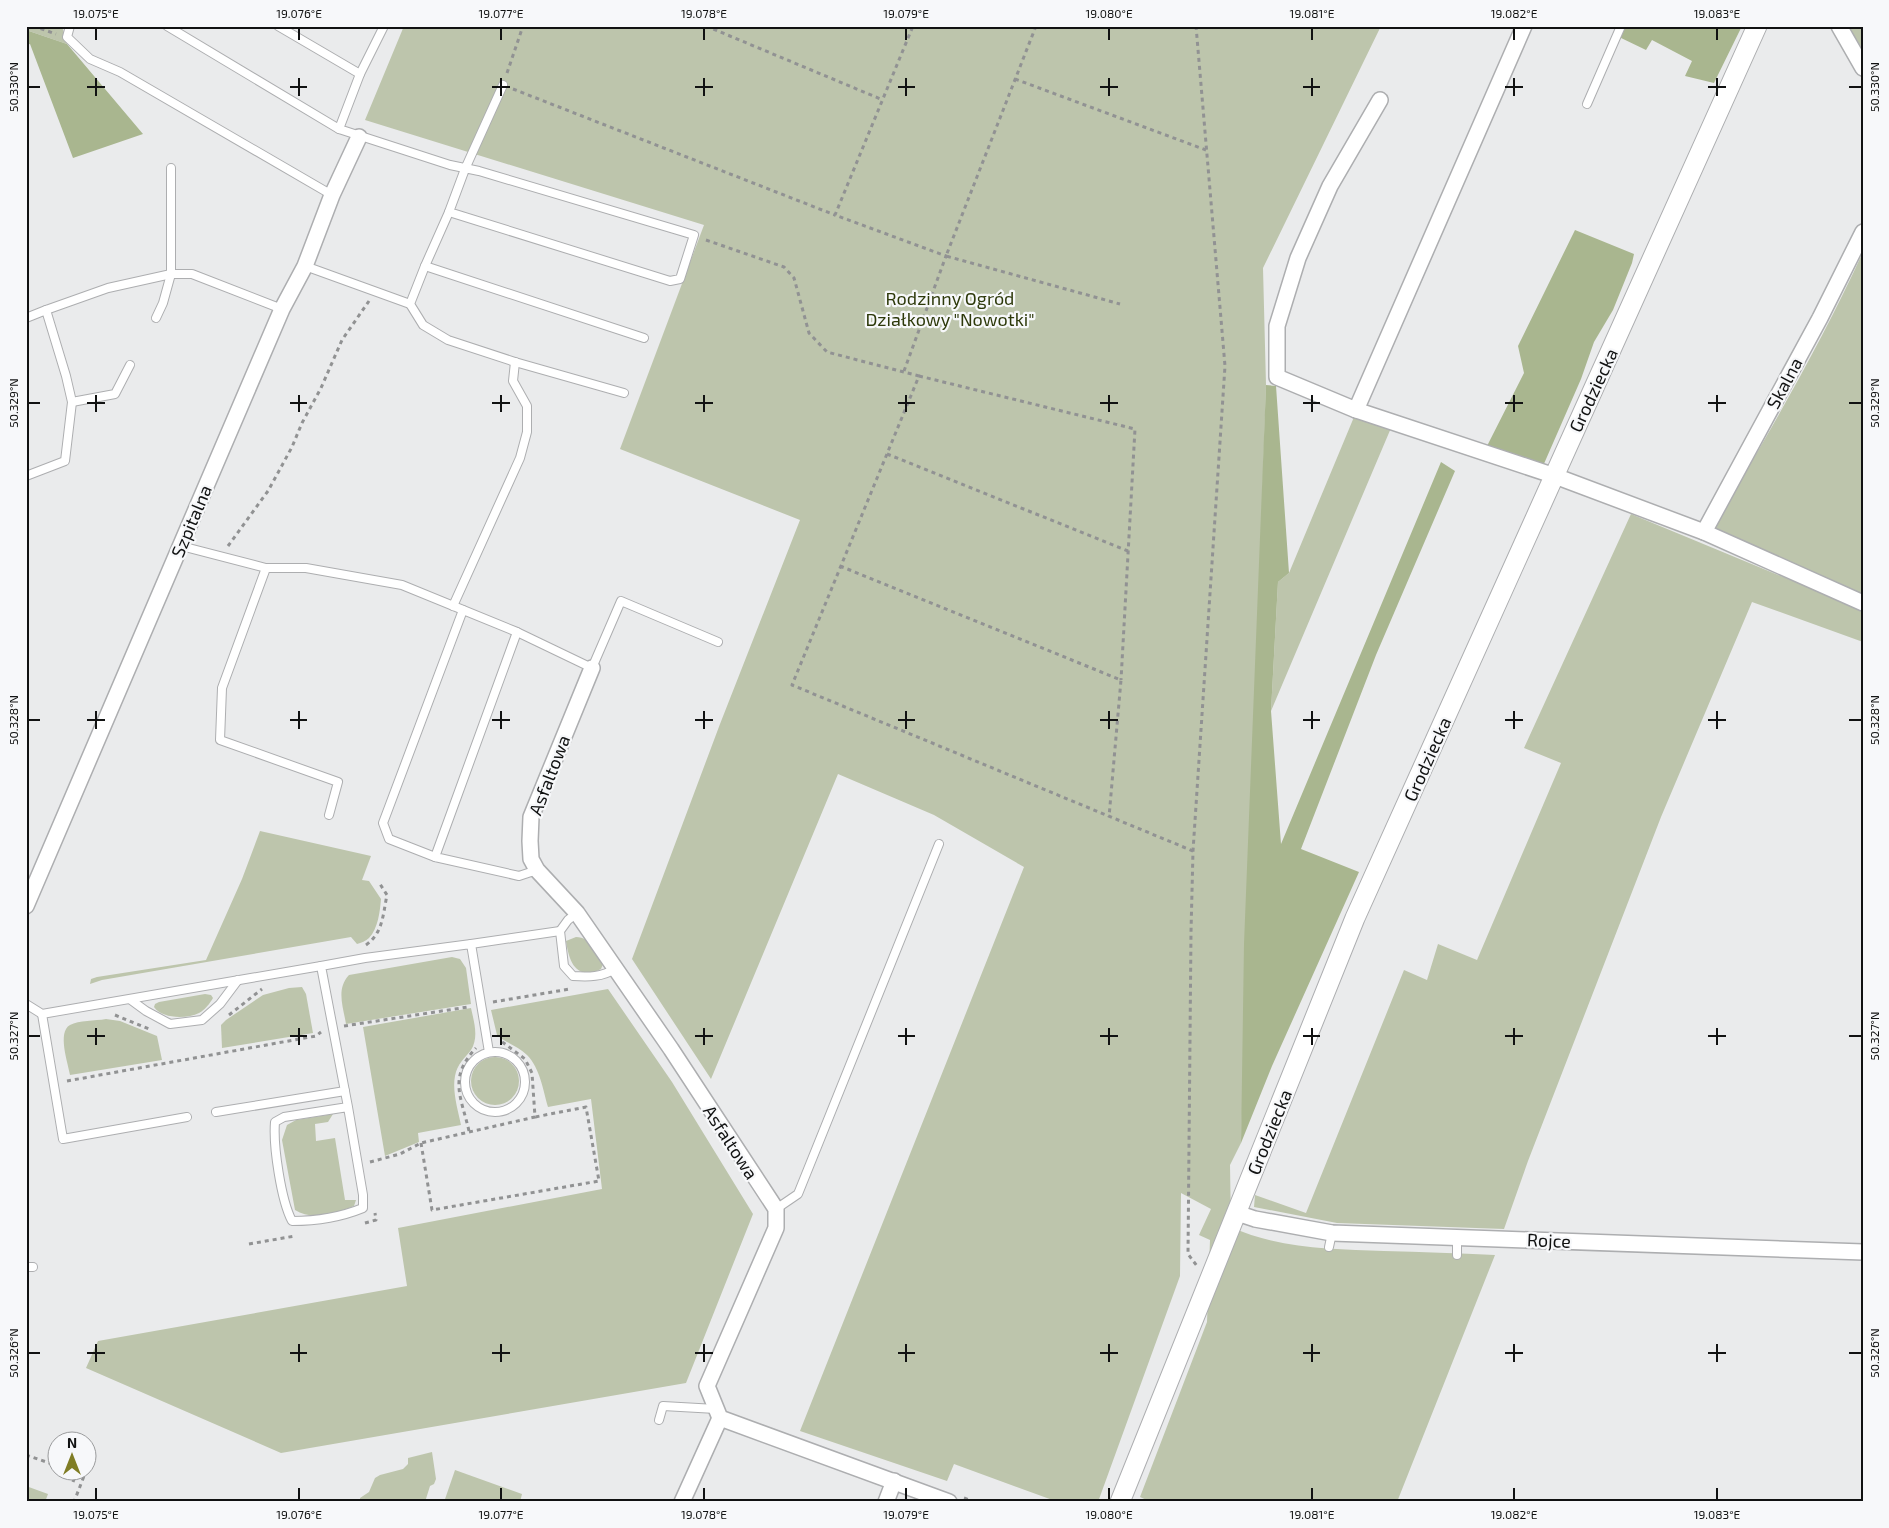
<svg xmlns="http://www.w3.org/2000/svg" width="1889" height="1528" viewBox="0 0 1889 1528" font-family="'Exo 2',sans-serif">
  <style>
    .green { fill: #bdc5ac }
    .forest { fill: #a9b68f }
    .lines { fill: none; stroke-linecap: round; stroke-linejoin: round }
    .service-casing { stroke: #adaeb0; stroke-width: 10 }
    .minor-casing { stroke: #adaeb0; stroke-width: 18 }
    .tertiary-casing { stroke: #adaeb0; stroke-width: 21 }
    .path { stroke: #919293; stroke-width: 3; stroke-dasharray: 4 4; stroke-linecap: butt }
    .service { stroke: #fff; stroke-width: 8 }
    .minor { stroke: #fff; stroke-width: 15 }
    .tertiary { stroke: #fff; stroke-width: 19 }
    .ticks { fill: none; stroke: #111212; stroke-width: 2 }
    .labels { text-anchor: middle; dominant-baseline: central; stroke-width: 4.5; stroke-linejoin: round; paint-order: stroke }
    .park-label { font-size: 18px; fill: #2d390a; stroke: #f7f8fa }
    .street-label { font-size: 18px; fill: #111212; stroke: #f7f8fa }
    .neatline { fill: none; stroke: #111212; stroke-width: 2 }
    .ticks-label { font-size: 12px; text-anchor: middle; fill: #111212 }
  </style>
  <rect width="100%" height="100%" fill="#eaebec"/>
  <g class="green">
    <path d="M26,26H62L67,44L26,30Z"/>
    <path d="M404,26H1381L1263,268L1266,385L1241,1143L1230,1165L1231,1227C1279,1249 1333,1249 1384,1251C1421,1252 1458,1253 1495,1255L1397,1502H1151L1140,1497L1207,1322L1210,1240L1199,1235L1211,1209L1181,1193L1180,1276L1098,1502H1058L954,1464L947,1481L800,1431L1024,867L934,815L838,774L711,1079L632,959L720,724L800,520L620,449L704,225L365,120Z"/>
    <path d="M1848,26H1863V50Z"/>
    <path d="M1863,252V596L1712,529C1766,438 1819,348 1863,252Z"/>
    <path d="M1354,417L1391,428L1271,711L1278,582L1289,573Z"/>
    <path d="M1631,514L1863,610V642L1752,602L1661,817L1528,1161L1504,1229L1337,1223L1254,1207L1255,1195L1306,1213L1404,970L1427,980L1438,944L1477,960L1561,763L1524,748Z"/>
    <path d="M260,831L371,856L362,880L369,881L381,899C380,911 378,929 369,938C366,941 361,943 357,944L351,937L102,980L90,984L91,979L97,977L206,960L242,879Z"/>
    <path d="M576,937C591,937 596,952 603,964L601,969C596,971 591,974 586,973C571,971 568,953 566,941Z"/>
    <path d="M452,957L460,959L466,968L471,1004L346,1024C343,1006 336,989 349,975Z"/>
    <path d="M302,987L306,994L313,1033L222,1048L221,1025L226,1020L263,995L289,988Z"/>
    <path d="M608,989L672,1082L753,1214L686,1383L281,1453L86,1368L98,1341L407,1286L398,1228L602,1189L591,1099L548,1107C543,1090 540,1068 527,1055C518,1046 506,1043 497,1035L491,1010Z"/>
    <path d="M205,994L211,995L213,998C210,1003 205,1010 199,1013C187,1019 162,1019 154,1007L155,1004L159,1002Z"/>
    <path d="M471,1008C474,1022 479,1037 471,1050C465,1058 457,1064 455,1076C452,1091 458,1110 461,1125L418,1133L419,1142L385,1156L363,1027Z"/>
    <path d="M106,1019L120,1021L157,1036L162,1060L70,1075C68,1063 57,1032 70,1025C79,1020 95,1021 106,1019Z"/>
    <circle cx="495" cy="1081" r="24"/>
    <path d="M333,1114L328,1122L315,1124L316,1141L335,1138L345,1200H356L354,1206C337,1213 312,1221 295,1210L282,1140L287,1125L296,1120Z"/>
    <path d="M432,1452L436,1479L434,1484L430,1486L425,1502H360V1498L369,1492L375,1478L380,1475L403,1469L408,1464V1458Z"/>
    <path d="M455,1470L522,1494L520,1502H444Z"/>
    <path d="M26,1486L48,1494L45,1502H26Z"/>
  </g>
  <g class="forest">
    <path d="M1625,26H1742L1714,83L1685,76L1692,61L1652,40L1646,50L1619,37Z"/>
    <path d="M26,30L67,44L143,134L73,158L30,44L26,45Z"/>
    <path d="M1575,230L1634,254L1632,263L1613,310L1594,342L1581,379L1543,466L1486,448L1524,373L1518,346Z"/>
    <path d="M1266,385L1276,386L1289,573L1278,582L1271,711L1281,844L1441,462L1455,471L1376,655L1301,849L1359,872L1272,1066L1241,1143L1244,944Z"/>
  </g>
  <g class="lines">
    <g class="service-casing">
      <g id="service">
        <path d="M70,26L67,37L90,59L120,72L332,195"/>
        <path d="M167,26L339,129"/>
        <path d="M278,26L360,74"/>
        <path d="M384,26L360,74L339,129L450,165L479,171L694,235L680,279L670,281L449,212L465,169L503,85"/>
        <path d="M1587,104L1621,26"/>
        <path d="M449,212L425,266L644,338"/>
        <path d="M305,266L410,304"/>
        <path d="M425,266L410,304L423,325L448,340L515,362L624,393"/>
        <path d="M46,310L108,288L171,274V168"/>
        <path d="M26,318L46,310L66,376L72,402L65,461L26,476"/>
        <path d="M156,318L163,303L171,274H192L282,309"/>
        <path d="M72,402L115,394L130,365"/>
        <path d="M181,546L266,568H306L402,585L517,632L592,668L621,601L718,642"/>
        <path d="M266,568L222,688L220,740L338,782L329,815"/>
        <path d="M453,606L520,458L527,432V406L513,381L515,362"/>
        <path d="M517,632L435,857L519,876L537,870"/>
        <path d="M435,857L389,839L383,823L463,610"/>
        <path d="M577,913L568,920L560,931L564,966L573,976C589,977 602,977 615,969"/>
        <path d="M471,944L560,931"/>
        <path d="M131,1000L146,1011L170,1024L202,1020L220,1004L238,980"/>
        <path d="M26,1004L42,1014L321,966"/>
        <path d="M42,1014L63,1139L187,1117"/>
        <circle cx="495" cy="1082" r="30"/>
        <path d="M348,1107L284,1117L275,1122C273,1146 281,1200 292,1221C316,1221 341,1217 363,1208V1195L348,1107L321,966L365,958L471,944L489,1052"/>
        <path d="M216,1112L345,1091"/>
        <path d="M776,1209L798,1194L939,844"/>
        <path d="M1329,1247L1332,1233"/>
        <path d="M1457,1255V1237"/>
        <path d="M26,1267H33"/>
        <path d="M659,1420L663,1406L716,1409"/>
      </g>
    </g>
    <g class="minor-casing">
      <g id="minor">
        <path d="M1839,26L1863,68"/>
        <path d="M1380,100L1330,186L1298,258L1277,326V377L1356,410L1555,476L1704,532L1863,603"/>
        <path d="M1356,410L1524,26"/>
        <path d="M1704,532L1820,318L1863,232"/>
        <path d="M592,668L531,817L530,841L531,859L537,870L577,913L671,1049L776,1209V1228L707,1386L720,1418L949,1502"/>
        <path d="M26,906L282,309L305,266L332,195L359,137"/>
        <path d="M1237,1213L1255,1219L1332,1233L1863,1252"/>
        <path d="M682,1502L720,1418"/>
        <path d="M886,1502L894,1481"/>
      </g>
    </g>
    <g class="tertiary-casing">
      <path id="tertiary" d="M1120,1502L1355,918L1757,26"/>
    </g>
    <g class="path">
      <path d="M33,26L56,34"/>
      <path d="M706,26L883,100"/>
      <path d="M1036,26L946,256L1120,304"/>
      <path d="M1196,26L1225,366L1193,851L1191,932L1188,1254L1197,1266"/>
      <path d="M507,73L523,26"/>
      <path d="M1015,79L1206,150"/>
      <path d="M513,89L835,215"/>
      <path d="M706,240L784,267L794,278L809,333L827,352L919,376L792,685L1193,851"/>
      <path d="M904,371L946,256L835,215L913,26"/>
      <path d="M919,376L1135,429L1121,680"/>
      <path d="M887,454L1128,551"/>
      <path d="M228,546L268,491L292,447L302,423L321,388L342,340L369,301"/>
      <path d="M840,566L1121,680L1109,817"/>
      <path d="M366,945C383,933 383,914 387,895L380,884"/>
      <path d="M493,1002L570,989"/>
      <path d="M115,1015L149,1029"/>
      <path d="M229,1015L262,989"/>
      <path d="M344,1026L468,1007"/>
      <path d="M67,1081L316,1036L321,1032"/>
      <path d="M469,1131C461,1096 448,1078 476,1048"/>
      <path d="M421,1143L432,1210L599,1181L586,1107L535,1117"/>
      <path d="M370,1162L400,1154L421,1143L535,1117L532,1073L525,1059L501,1041"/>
      <path d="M365,1223L376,1220L375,1213"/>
      <path d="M249,1244L295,1236"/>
      <path d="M26,1455L58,1466"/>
      <path d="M70,1470L84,1476L74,1502"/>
      <path d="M73,1482L77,1470"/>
      <path d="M964,1498L975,1502"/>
      <path d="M189,1502V1501"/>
    </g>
    <use href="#service" class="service"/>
    <use href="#minor" class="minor"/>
    <use href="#tertiary" class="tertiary"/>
  </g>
  <path class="ticks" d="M96,28V40M299,28V40M501,28V40M704,28V40M906,28V40M1109,28V40M1312,28V40M1514,28V40M1717,28V40M96,78V96M299,78V96M501,78V96M704,78V96M906,78V96M1109,78V96M1312,78V96M1514,78V96M1717,78V96M28,87H40M87,87H105M290,87H307M492,87H510M695,87H713M898,87H915M1100,87H1118M1303,87H1320M1505,87H1523M1708,87H1726M1849,87H1862M96,395V412M299,395V412M501,395V412M704,395V412M906,395V412M1109,395V412M1312,395V412M1514,395V412M1717,395V412M28,403H40M87,403H105M290,403H307M492,403H510M695,403H713M898,403H915M1100,403H1118M1303,403H1320M1505,403H1523M1708,403H1726M1849,403H1862M96,711V729M299,711V729M501,711V729M704,711V729M906,711V729M1109,711V729M1312,711V729M1514,711V729M1717,711V729M28,720H40M87,720H105M290,720H307M492,720H510M695,720H713M898,720H915M1100,720H1118M1303,720H1320M1505,720H1523M1708,720H1726M1849,720H1862M96,1028V1045M299,1028V1045M501,1028V1045M704,1028V1045M906,1028V1045M1109,1028V1045M1312,1028V1045M1514,1028V1045M1717,1028V1045M28,1036H40M87,1036H105M290,1036H307M492,1036H510M695,1036H713M898,1036H915M1100,1036H1118M1303,1036H1320M1505,1036H1523M1708,1036H1726M1849,1036H1862M96,1344V1362M299,1344V1362M501,1344V1362M704,1344V1362M906,1344V1362M1109,1344V1362M1312,1344V1362M1514,1344V1362M1717,1344V1362M28,1353H40M87,1353H105M290,1353H307M492,1353H510M695,1353H713M898,1353H915M1100,1353H1118M1303,1353H1320M1505,1353H1523M1708,1353H1726M1849,1353H1862M96,1488V1500M299,1488V1500M501,1488V1500M704,1488V1500M906,1488V1500M1109,1488V1500M1312,1488V1500M1514,1488V1500M1717,1488V1500"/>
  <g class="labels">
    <g class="park-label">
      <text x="950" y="298">Rodzinny Ogród<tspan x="950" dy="21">Działkowy "Nowotki"</tspan></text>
    </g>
    <g class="street-label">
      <text transform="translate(1784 383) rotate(-62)">Skalna</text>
      <text transform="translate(1593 390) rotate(-65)">Grodziecka</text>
      <text transform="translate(191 521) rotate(-67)">Szpitalna</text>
      <text transform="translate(1427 759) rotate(-66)">Grodziecka</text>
      <text transform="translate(549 775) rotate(-69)">Asfaltowa</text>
      <text transform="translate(1269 1132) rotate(-68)">Grodziecka</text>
      <text transform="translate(731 1142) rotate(57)">Asfaltowa</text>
      <text transform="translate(1549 1240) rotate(2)">Rojce</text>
    </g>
  </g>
  <rect width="1889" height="1528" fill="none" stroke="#f7f8fa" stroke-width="55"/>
  <g transform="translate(72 1456)"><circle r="24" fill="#f7f8fa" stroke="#9b9c9d"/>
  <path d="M0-4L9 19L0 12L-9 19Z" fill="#807d25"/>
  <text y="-8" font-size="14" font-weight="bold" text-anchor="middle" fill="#111212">N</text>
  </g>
  <rect x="28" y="28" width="1834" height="1472" class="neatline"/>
  <g class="ticks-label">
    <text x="96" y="18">19.075°E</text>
    <text x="299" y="18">19.076°E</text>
    <text x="501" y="18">19.077°E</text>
    <text x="704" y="18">19.078°E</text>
    <text x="906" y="18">19.079°E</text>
    <text x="1109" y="18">19.080°E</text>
    <text x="1312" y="18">19.081°E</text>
    <text x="1514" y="18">19.082°E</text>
    <text x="1717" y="18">19.083°E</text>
    <text transform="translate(14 87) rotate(-90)" y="4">50.330°N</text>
    <text transform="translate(1875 87) rotate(-90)" y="4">50.330°N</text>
    <text transform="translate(14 403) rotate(-90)" y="4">50.329°N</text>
    <text transform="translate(1875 403) rotate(-90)" y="4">50.329°N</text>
    <text transform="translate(14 720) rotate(-90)" y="4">50.328°N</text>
    <text transform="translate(1875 720) rotate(-90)" y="4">50.328°N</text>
    <text transform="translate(14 1036) rotate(-90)" y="4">50.327°N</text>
    <text transform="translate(1875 1036) rotate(-90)" y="4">50.327°N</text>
    <text transform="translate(14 1353) rotate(-90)" y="4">50.326°N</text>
    <text transform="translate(1875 1353) rotate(-90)" y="4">50.326°N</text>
    <text x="96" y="1519">19.075°E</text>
    <text x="299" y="1519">19.076°E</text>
    <text x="501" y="1519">19.077°E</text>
    <text x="704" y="1519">19.078°E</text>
    <text x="906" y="1519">19.079°E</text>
    <text x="1109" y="1519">19.080°E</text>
    <text x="1312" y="1519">19.081°E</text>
    <text x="1514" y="1519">19.082°E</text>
    <text x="1717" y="1519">19.083°E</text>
  </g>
</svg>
